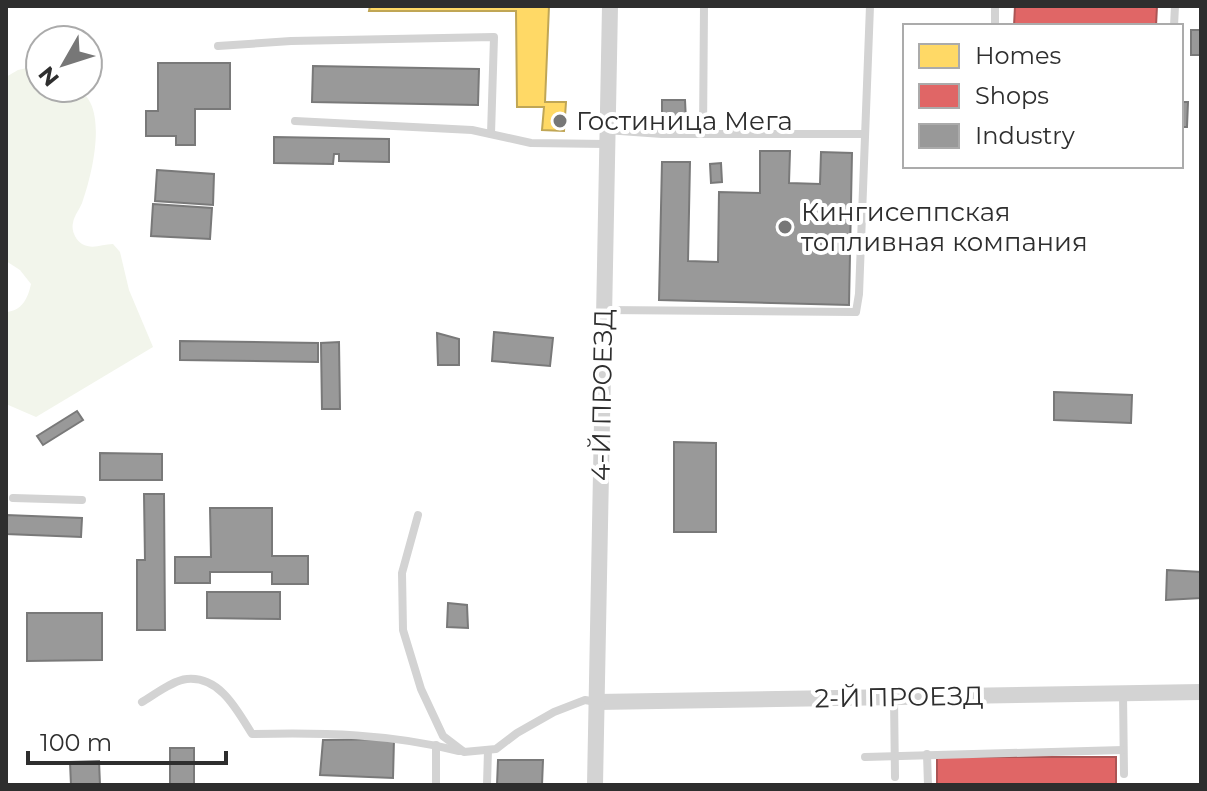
<svg xmlns="http://www.w3.org/2000/svg" width="1207" height="791" viewBox="0 0 1207 791" font-family="Montserrat,sans-serif">
  <style>
    .green { fill: #f2f5eb }
    .homes { fill: #ffd966; stroke: #c0a655; stroke-width: 2 }
    .shops { fill: #e06666; stroke: #ab5555; stroke-width: 2 }
    .industry { fill: #999; stroke: #797979; stroke-width: 2 }
    .lines { fill: none; stroke-linecap: round; stroke-linejoin: round }
    .service { stroke: #d3d3d3; stroke-width: 8 }
    .minor { stroke: #d3d3d3; stroke-width: 16 }
    .poi-dot { fill: #777; stroke: #fff; stroke-width: 3 }
    .labels { text-anchor: middle; dominant-baseline: central; stroke-width: 8; stroke-linejoin: round; paint-order: stroke }
    .poi-label { font-size: 26px; fill: #2e2e2e; stroke: #fff; text-anchor: start }
    .street-label { font-size: 26px; fill: #2e2e2e; stroke: #fff }
  </style>
  <rect width="100%" height="100%" fill="#fff"/>
  <path class="green" d="M31,67L40,72V88C50,88 62,86 71,88C112,95 92,175 83,200C81,208 74,215 73,223C71,231 76,240 82,244C93,250 102,244 113,244L120,252L129,290L153,347L36,417L6,404V312C22,311 28,298 31,284L20,270L6,261V77L18,70Z"/>
  <path class="homes" d="M370,6H549L545,102H566L564,131L542,130L544,107H517L516,11H369Z"/>
  <g class="shops">
    <path d="M1015,6H1157L1156,26H1014Z"/>
    <rect x="937" y="757" width="179" height="28"/>
  </g>
  <g class="industry">
    <rect x="1191" y="30" width="10" height="25"/>
    <path d="M158,63H230V109H195V145H176V136H146V111H158Z"/>
    <path d="M313,66L479,69L478,105L312,102Z"/>
    <path d="M662,100H685L686,121L662,122Z"/>
    <path d="M1181,102H1188L1187,127H1181Z"/>
    <path d="M274,137L389,139V162L339,161V154H334L333,164L274,163Z"/>
    <path d="M760,151H790L789,183L820,184L821,152L852,153L849,305L659,300L662,162H690L688,261L718,262L719,192L760,193Z"/>
    <path d="M721,163L722,182L711,183L710,164Z"/>
    <path d="M157,170L214,174L213,205L155,201Z"/>
    <path d="M153,204L212,208L210,239L151,236Z"/>
    <path d="M494,332L553,338L550,366L492,361Z"/>
    <path d="M437,333L459,339V365H438Z"/>
    <path d="M180,341L318,343V362L180,360Z"/>
    <path d="M339,342L340,409H322L321,343Z"/>
    <path d="M1054,392L1132,395L1131,423L1054,420Z"/>
    <path d="M77,411L83,420L43,445L37,436Z"/>
    <path d="M674,442L716,443V532H674Z"/>
    <path d="M100,453L162,454V480H100Z"/>
    <path d="M144,494H164L165,630H137V560H145Z"/>
    <path d="M210,508H272V556H308V584H272V572H210V583H175V557H211Z"/>
    <path d="M6,515L82,518L81,537L6,534Z"/>
    <path d="M1167,570L1201,572V598L1166,600Z"/>
    <path d="M207,592H280V619L207,618Z"/>
    <path d="M448,603L467,605L468,628L447,627Z"/>
    <path d="M27,613H102V660L27,661Z"/>
    <path d="M394,739L393,778L320,775L323,740Z"/>
    <rect x="170" y="748" width="24" height="37"/>
    <path d="M498,760H543L542,785H497Z"/>
    <path d="M99,761L100,785H71L70,762Z"/>
  </g>
  <g class="lines">
    <g class="service">
      <path d="M995,26V6"/>
      <path d="M1174,26L1175,6"/>
      <path d="M218,46L291,41L494,37L491,134"/>
      <path d="M295,121L472,130L531,143L606,144"/>
      <path d="M606,130L662,134H865"/>
      <path d="M703,134L704,6"/>
      <path d="M604,310L856,312L859,294L870,6"/>
      <path d="M13,498L82,500"/>
      <path d="M418,515L402,573L403,630L421,689L443,736L464,752L496,749L517,733L554,712L585,700L596,702"/>
      <path d="M1123,694L1124,774"/>
      <path d="M894,698L895,777"/>
      <path d="M142,702C154,695 173,680 187,679C220,676 237,710 252,734C322,732 392,734 459,751"/>
      <path d="M927,754L928,785"/>
      <path d="M865,757L1123,750"/>
      <path d="M436,785V745"/>
      <path d="M487,785L488,750"/>
    </g>
    <g class="minor">
      <path d="M597,702L1201,692"/>
      <path d="M595,785L610,6"/>
    </g>
  </g>
  <g class="poi-dot">
    <circle cx="560" cy="121" r="8"/>
    <circle cx="785" cy="227" r="8"/>
  </g>
  <g class="labels">
    <g class="poi-label">
      <text x="576" y="121">Гостиница Мега</text>
      <text x="801" y="212">Кингисеппская<tspan x="801" dy="30">топливная компания</tspan></text>
    </g>
    <g class="street-label">
      <text transform="translate(602 395) rotate(-89)">4-Й ПРОЕЗД</text>
      <text transform="translate(899 697) rotate(-1)">2-Й ПРОЕЗД</text>
    </g>
  </g>
  <rect width="1207" height="791" fill="none" stroke="#2e2e2e" stroke-width="16"/>
  <rect x="903" y="24" width="280" height="144" fill="#ffffff" stroke="#ababab" stroke-width="2"/>
  <rect x="919" y="44" width="40" height="24" fill="#ffd966" stroke="#ababab" stroke-width="2"/>
  <text x="975" y="64" font-size="24" fill="#2e2e2e">Homes</text>
  <rect x="919" y="84" width="40" height="24" fill="#e06666" stroke="#ababab" stroke-width="2"/>
  <text x="975" y="104" font-size="24" fill="#2e2e2e">Shops</text>
  <rect x="919" y="124" width="40" height="24" fill="#999999" stroke="#ababab" stroke-width="2"/>
  <text x="975" y="144" font-size="24" fill="#2e2e2e">Industry</text>
  <g transform="translate(64 64) rotate(231)"><circle r="38" fill="#ffffff" stroke="#ababab" stroke-width="2"/>
  <path d="M0-6L14 30L0 20L-14 30Z" fill="#777777"/>
  <text y="-12" font-size="22" font-weight="bold" text-anchor="middle" fill="#2e2e2e">N</text>
  </g>
  <path d="M28 751v12h198v-12" fill="none" stroke="#2e2e2e" stroke-width="4"/>
  <text x="40" y="751" font-size="24" fill="#2e2e2e" stroke="#ffffff" stroke-width="6" paint-order="stroke">100 m</text>
</svg>
